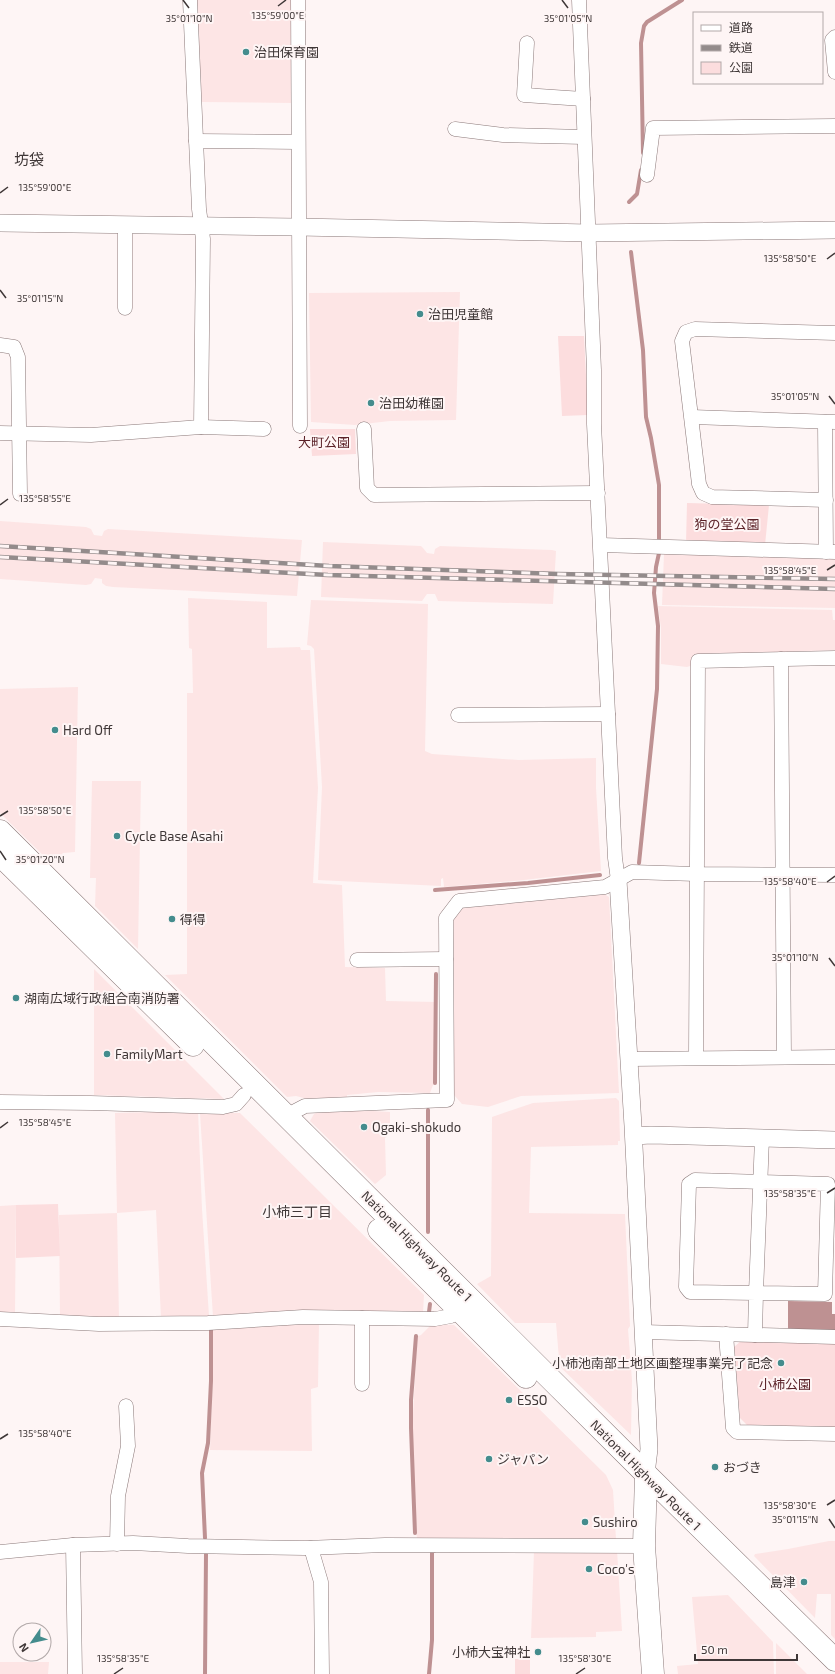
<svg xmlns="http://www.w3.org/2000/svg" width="835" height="1674" viewBox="0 0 835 1674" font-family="'Exo 2','Noto Sans JP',sans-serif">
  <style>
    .built { fill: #fde5e5 }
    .green { fill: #fcddde }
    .water { fill: #be9192 }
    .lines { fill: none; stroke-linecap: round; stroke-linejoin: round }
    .stream { stroke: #be9192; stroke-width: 4 }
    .minor-casing { stroke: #8b7979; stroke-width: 15 }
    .tertiary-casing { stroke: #8b7979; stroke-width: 18 }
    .primary-casing { stroke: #8b7979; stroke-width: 23 }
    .trunk-casing { stroke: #8b7979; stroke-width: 23 }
    .minor { stroke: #fff; stroke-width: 14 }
    .tertiary { stroke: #fff; stroke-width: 17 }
    .primary { stroke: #fff; stroke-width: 22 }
    .trunk { stroke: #fff; stroke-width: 22 }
    .rail-casing { stroke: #938b8b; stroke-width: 4.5 }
    .rail { stroke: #fef5f5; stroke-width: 3; stroke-dasharray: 9; stroke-linecap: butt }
    .ticks { fill: none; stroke: #3f3737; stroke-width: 1.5 }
    .poi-dot { fill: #448c8d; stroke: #fef5f5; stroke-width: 1.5 }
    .labels { text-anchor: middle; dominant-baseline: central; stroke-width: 4; stroke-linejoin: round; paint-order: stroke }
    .poi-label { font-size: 13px; fill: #3f3737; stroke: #fef5f5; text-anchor: start }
    .park-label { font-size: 13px; fill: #5a2127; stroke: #fef5f5 }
    .street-label { font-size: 13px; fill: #3f3737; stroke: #fef5f5 }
    .neighbourhood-label { font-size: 14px; fill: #3f3737; stroke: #fef5f5 }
    .quarter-label { font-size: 15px; fill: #3f3737; stroke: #fef5f5 }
    .ticks-label { font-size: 10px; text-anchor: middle; fill: #3f3737; stroke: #fef5f5; stroke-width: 4; stroke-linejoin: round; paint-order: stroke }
  </style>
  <rect width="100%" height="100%" fill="#fef5f5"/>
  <g class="built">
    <path d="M197,0H292V103L202,102L196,2Z"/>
    <path d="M460,292L456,420L390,421L355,425L311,422L309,293Z"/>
    <path d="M0,521L86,527L91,529L94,535L102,536L104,531L108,529L302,540L297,596L113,587L106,586L102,583V579L95,578L91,584L86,585L0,579Z"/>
    <path d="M323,542L421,546L423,548L427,553L434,554L435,549L440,546L552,550L556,551L553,604L438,601L435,594H427L422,601L321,597Z"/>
    <path d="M664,554L835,559V608L662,605Z"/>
    <path d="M188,598L267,602V648L300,647L301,650H310L318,788L313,883L342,885L345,967L385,968L386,1001L437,1002V1084L433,1085L430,1093L378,1092L347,1095V1102L315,1101L296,1096L287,1097L165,975L187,974V693H193L192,649L189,648Z"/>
    <path d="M311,600L428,604L425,751L432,754L519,760L596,758V788L601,871L524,880L444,887L443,878L441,879V886L318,880L322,787L314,649L311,646L307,645Z"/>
    <path d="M658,606L832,610L833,620H835V650L696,655V664L687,667L661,664V628Z"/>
    <path d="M78,687L75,852L63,853L52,864L0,813V689Z"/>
    <path d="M92,781H141L138,949L95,906L96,878H90Z"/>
    <path d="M604,894L609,897L619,1093L521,1096L488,1107L462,1104L454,1095V917L463,908Z"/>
    <path d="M94,969L224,1099L94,1095Z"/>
    <path d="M616,1098L619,1101L620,1141H618V1145L531,1147L529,1213L625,1214L630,1326L628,1329L632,1380L631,1435L556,1363L559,1359L556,1323H515L477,1284L491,1276L492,1117L533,1103Z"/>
    <path d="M356,1110L390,1112V1133L385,1138L386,1175L375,1184L310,1121L314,1114L321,1111L347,1112Z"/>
    <path d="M198,1111L202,1209L209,1316L161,1318L156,1210L117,1213L119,1318L60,1317L59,1215L117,1213L115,1113Z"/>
    <path d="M200,1113H240L424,1295L423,1312L213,1317Z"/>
    <path d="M16,1205L15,1316L0,1315V1206Z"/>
    <path d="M319,1322L318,1387L311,1389L312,1451L210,1450L213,1367V1327Z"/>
    <path d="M432,1324L454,1325L606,1475L613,1490L616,1539L417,1541L412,1434L416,1356L418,1336L421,1335Z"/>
    <path d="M829,1541H835V1639L831,1635V1594H817L815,1618L754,1556L755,1554L788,1549Z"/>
    <path d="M617,1550L622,1631L596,1632V1637L531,1638L534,1551Z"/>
    <path d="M728,1595L773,1642L774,1674H678L677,1666L698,1664L692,1597Z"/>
    <path d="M776,1643L807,1674H776Z"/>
    <path d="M0,1662H49L48,1674H0Z"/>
  </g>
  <g class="green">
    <path d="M558,336H584L588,415L562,416Z"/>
    <path d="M310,429H355L356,454L312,456Z"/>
    <path d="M687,503L769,505L765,545L686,543Z"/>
    <path d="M58,1204L60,1256L16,1258V1205Z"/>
    <path d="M741,1341L835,1344V1427L747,1425L740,1418L734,1347Z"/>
    <rect x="515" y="1659" width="15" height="15"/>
  </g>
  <path class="water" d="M788,1301L832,1302V1314H835V1330H788Z"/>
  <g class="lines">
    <g class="stream">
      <path d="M643,153L641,43L644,26L647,22L682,0"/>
      <path d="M629,202L637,194L641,170"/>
      <path d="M631,252L643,350L646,417L651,438L659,485V542"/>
      <path d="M639,863L657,689L658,626L654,593L656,567L659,553"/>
      <path d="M435,890L528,883L600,875"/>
      <path d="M435,1083L436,974"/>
      <path d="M428,1232V1110"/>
      <path d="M429,1312L430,1304"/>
      <path d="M415,1533L411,1428V1400L416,1336"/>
      <path d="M205,1538L202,1473L208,1443L211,1381V1328"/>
      <path d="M205,1674L206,1554"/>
      <path d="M429,1674L432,1640V1550L434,1551"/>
    </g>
    <g class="minor-casing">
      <g id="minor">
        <path d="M298,0L300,426"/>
        <path d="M579,0L594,370V424L615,858L618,880"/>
        <path d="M835,37L832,40L835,72"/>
        <path d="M527,43L524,95L583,99"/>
        <path d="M455,129L503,135L584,137"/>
        <path d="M196,141L298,142"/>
        <path d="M647,175L653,128L835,126"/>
        <path d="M125,308V225"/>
        <path d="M0,345L14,347L18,357L20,494"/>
        <path d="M692,417L835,422"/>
        <path d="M825,422L826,552"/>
        <path d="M201,427L264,429"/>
        <path d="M364,429L367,488L374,495L598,493"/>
        <path d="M0,433L91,435L201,427L203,239L199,209L190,0"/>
        <path d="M826,500L712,497L703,493L699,484L682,341L686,332L695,329L835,333"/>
        <path d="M601,545L835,552"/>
        <path d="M781,659L784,1057"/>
        <path d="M458,715L608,714"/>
        <path d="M357,960L446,959"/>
        <path d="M696,1057L698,661L835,658"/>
        <path d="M629,1059L835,1057"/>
        <path d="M0,1102L91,1103L223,1107L236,1104L244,1095"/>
        <path d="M286,1116L305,1106L447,1100L446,918L459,901L605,887L632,872L696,874L835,875"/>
        <path d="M362,1318V1384"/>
        <path d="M0,1319L99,1324L208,1323L303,1317L435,1319L451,1316L459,1311"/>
        <path d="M643,1332L835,1337"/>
        <path d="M726,1334L733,1428L737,1432L835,1434"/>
        <path d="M755,1335L756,1293L690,1292L686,1287L689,1184L695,1180L828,1184L825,1294L756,1293L762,1138"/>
        <path d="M117,1544L118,1496L128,1446L126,1406"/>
        <path d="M73,1545L75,1674"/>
        <path d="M311,1548L321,1582L322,1674"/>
        <path d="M0,1552L73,1545L133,1543L188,1546L305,1548L385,1545L644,1546"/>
      </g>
    </g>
    <g class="tertiary-casing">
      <g id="tertiary">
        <path d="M0,223L298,227L589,233L835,230"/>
        <path d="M618,880L633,1126L649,1449L646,1474"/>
        <path d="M634,1136L651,1135L835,1140"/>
      </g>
    </g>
    <g class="primary-casing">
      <path id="primary" d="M646,1474L644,1546L653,1674"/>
    </g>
    <g class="trunk-casing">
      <g id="trunk">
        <path d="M0,831L646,1474L835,1660"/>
        <path d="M0,855L193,1045"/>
        <path d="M379,1230L526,1377"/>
      </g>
    </g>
    <use href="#minor" class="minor"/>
    <use href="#tertiary" class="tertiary"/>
    <use href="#primary" class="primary"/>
    <use href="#trunk" class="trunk"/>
    <g class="rail-casing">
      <g id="rail">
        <path d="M0,546L329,566L558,574L835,579"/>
        <path d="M0,557L328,575L835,589"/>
      </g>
    </g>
    <use href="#rail" class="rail"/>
  </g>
  <path class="ticks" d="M183,0L189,8M562,0L568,8M278,6L286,0M0,193L8,187M827,259L835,253M0,290L6,298M829,396L835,404M0,505L8,499M827,570L835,565M0,816L8,811M0,851L6,860M827,882L835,876M829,958L835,966M0,1128L8,1122M827,1193L835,1188M0,1439L8,1434M827,1505L835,1500M829,1519L835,1528M114,1674L123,1668M576,1674L585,1668"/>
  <g class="poi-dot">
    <circle cx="246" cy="52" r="4"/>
    <circle cx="420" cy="314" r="4"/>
    <circle cx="371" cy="403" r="4"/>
    <circle cx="55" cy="730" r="4"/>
    <circle cx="117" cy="836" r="4"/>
    <circle cx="172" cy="919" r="4"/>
    <circle cx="16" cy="998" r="4"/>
    <circle cx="107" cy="1054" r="4"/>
    <circle cx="364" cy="1127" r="4"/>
    <circle cx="781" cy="1363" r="4"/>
    <circle cx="509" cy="1400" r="4"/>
    <circle cx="489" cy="1459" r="4"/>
    <circle cx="715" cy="1467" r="4"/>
    <circle cx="585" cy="1522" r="4"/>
    <circle cx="589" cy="1569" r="4"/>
    <circle cx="804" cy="1582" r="4"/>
    <circle cx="538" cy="1652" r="4"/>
  </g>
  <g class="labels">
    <g class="poi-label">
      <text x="254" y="52">治田保育園</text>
      <text x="428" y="314">治田児童館</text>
      <text x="379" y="403">治田幼稚園</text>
      <text x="63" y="730">Hard Off</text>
      <text x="125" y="836">Cycle Base Asahi</text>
      <text x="180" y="919">得得</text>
      <text x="24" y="998">湖南広域行政組合南消防署</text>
      <text x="115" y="1054">FamilyMart</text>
      <text x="372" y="1127">Ogaki-shokudo</text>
      <text x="773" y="1363" text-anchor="end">小柿池南部土地区画整理事業完了記念</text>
      <text x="517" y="1400">ESSO</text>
      <text x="497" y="1459">ジャパン</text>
      <text x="723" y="1467">おづき</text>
      <text x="593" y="1522">Sushiro</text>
      <text x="597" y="1569">Coco's</text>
      <text x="796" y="1582" text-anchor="end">島津</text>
      <text x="530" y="1652" text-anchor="end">小柿大宝神社</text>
    </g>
    <g class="park-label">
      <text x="324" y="442">大町公園</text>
      <text x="727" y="524">狗の堂公園</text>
      <text x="785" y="1384">小柿公園</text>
    </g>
    <g class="street-label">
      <text transform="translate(417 1246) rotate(45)">National Highway Route 1</text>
      <text transform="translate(646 1475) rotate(45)">National Highway Route 1</text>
    </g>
    <g class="neighbourhood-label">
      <text x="297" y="1211">小柿三丁目</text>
    </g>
    <g class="quarter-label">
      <text x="29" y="159">坊袋</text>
    </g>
  </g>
  <g class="ticks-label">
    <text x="278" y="19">135°59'00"E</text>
    <text x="189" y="22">35°01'10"N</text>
    <text x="568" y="22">35°01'05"N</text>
    <text x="45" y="191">135°59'00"E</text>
    <text x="790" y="262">135°58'50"E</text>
    <text x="40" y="302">35°01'15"N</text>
    <text x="795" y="400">35°01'05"N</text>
    <text x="45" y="502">135°58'55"E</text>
    <text x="790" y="574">135°58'45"E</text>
    <text x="45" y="814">135°58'50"E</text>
    <text x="40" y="863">35°01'20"N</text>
    <text x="790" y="885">135°58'40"E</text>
    <text x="795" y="961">35°01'10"N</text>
    <text x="45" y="1126">135°58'45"E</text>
    <text x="790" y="1197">135°58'35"E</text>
    <text x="45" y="1437">135°58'40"E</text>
    <text x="790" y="1509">135°58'30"E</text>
    <text x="795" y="1523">35°01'15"N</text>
    <text x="123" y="1662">135°58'35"E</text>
    <text x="585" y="1662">135°58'30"E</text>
  </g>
  <rect x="693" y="12" width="130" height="72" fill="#fef5f5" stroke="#b2a9a9"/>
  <rect x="701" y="25" width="20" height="6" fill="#ffffff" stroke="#b2a9a9"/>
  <text x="729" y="32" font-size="12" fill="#3f3737">道路</text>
  <rect x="701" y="45" width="20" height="6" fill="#938b8b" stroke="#b2a9a9"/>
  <text x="729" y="52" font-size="12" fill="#3f3737">鉄道</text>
  <rect x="701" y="62" width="20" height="12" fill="#fcddde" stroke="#b2a9a9"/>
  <text x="729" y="72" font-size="12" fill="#3f3737">公園</text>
  <g transform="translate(32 1642) rotate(236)"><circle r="19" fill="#fef5f5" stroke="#b2a9a9"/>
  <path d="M0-3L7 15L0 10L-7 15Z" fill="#448c8d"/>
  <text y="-6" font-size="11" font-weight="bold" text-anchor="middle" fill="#3f3737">N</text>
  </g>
  <path d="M695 1654v6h102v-6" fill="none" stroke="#3f3737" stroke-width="2"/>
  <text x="701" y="1654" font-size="12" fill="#3f3737" stroke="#fef5f5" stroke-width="3" paint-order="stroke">50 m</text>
</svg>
